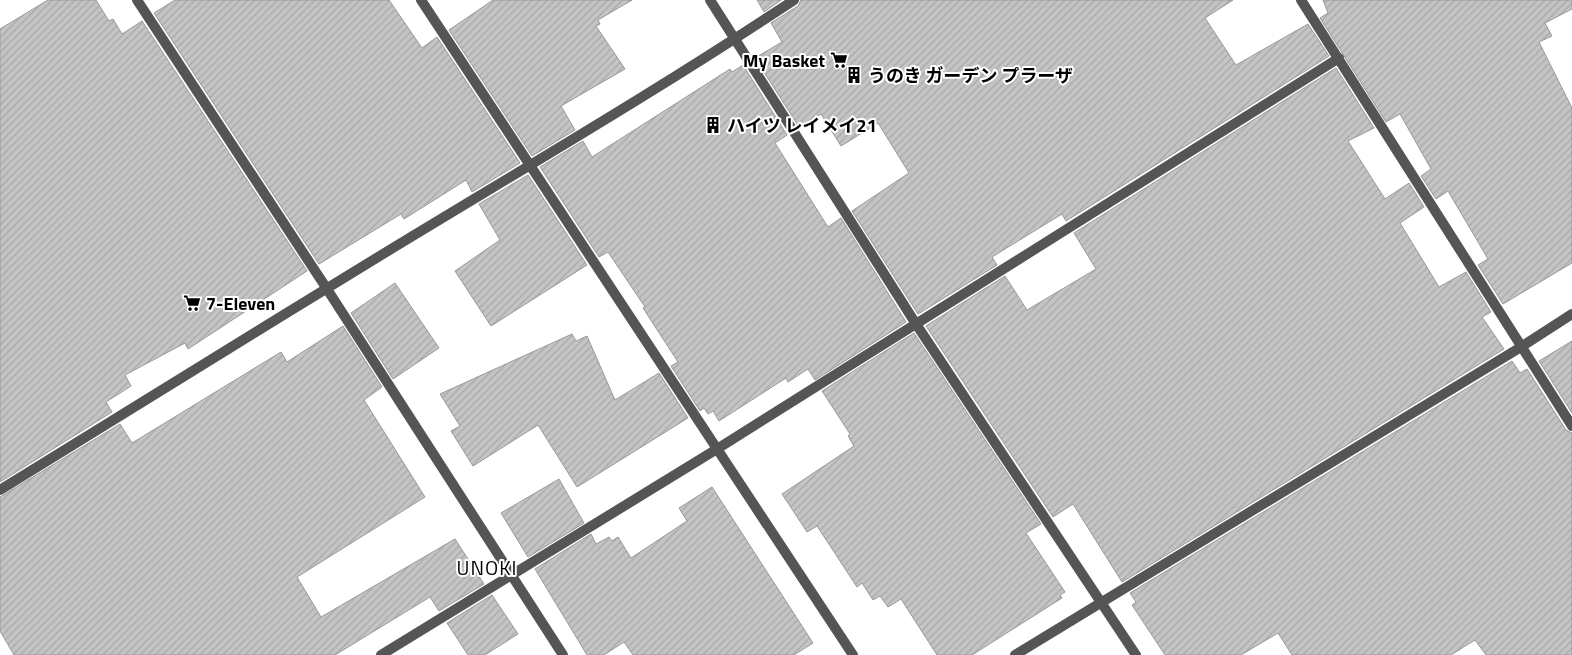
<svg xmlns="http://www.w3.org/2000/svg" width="1572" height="655" viewBox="0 0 1572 655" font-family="'Titillium Web','Noto Sans JP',sans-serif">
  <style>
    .building { fill: url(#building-hatch); stroke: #999 }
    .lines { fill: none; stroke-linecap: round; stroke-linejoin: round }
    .street { stroke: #555; stroke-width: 10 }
    .labels { text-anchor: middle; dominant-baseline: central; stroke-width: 4; stroke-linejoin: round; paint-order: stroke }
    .poi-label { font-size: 18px; font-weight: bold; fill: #000; stroke: #fff; text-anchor: start }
    .quarter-label { font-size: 20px; letter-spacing: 1px; fill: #000; stroke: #fff }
  </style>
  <defs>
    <pattern id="building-hatch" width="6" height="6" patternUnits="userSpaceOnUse" patternTransform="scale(1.25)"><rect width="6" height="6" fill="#c4c4c4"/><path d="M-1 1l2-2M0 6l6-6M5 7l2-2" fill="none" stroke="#a7a7a7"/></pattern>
  </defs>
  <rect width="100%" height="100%" fill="#fff"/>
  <g class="building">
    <path d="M48,0H96L109,21L113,19L122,34L142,21L307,271L188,349L185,343L125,375L131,386L106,402L112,412L0,482V29Z"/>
    <path d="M175,0H389L422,48L437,37L520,163L472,192L466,180L404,219L401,214L319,264L154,13Z"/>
    <path d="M493,0H632L598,20L600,24L596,26L625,69L561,106L575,130L532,156L449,30Z"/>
    <path d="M757,0H781L764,12Z"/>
    <path d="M801,0H1233L1205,18L1236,65L1308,24L1329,56L1066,221L1062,214L992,257L997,265L918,314L852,211L909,173L878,123L841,146L821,114L799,127L755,58L782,42L771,23L798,6Z"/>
    <path d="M1323,0H1572V9L1545,23L1552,36L1539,42L1572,108V263L1503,304L1478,265L1488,259L1448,191L1436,199L1421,176L1431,169L1400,114L1386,122L1320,18L1328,13Z"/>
    <path d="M743,65L787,135L775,143L828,227L841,218L906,322L815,380L808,369L788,382L786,378L719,421L713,411L708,414L704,408L700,411L671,366L678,362L643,308L645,307L608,252L599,257L540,167L583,141L592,157L730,69L732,72Z"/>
    <path d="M1336,68L1374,128L1348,141L1385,199L1409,183L1424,207L1400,223L1439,287L1466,272L1491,312L1482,317L1504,349L1122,582L1073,504L1053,517L926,326L1005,276L1027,310L1096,269L1074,233Z"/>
    <path d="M528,175L587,265L491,326L455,271L500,240L479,204Z"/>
    <path d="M395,283L439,348L393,379L351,313Z"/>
    <path d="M343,326L382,387L364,400L425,497L297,577L321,617L455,539L484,584L439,611L430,597L335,655H14L0,631V497L120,424L132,443L281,352L287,362Z"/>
    <path d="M914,333L1041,524L1026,533L1065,592L1060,595L1062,598L972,655H937L901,599L888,607L880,596L873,600L862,583L857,587L817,526L807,532L782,494L854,446L848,436L850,434L822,391Z"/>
    <path d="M572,334L576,341L587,336L615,400L659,373L688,418L577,487L538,425L473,466L451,431L460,426L440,394Z"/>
    <path d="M1572,341V413L1539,361Z"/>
    <path d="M1512,361L1520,373L1527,369L1566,430L1572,433V655H1486L1475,640L1451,655H1292L1278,633L1241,655H1165L1132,605L1136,602L1130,593Z"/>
    <path d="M559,479L584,523L528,557L501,513Z"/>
    <path d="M712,487L813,643L794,655H633L624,642L604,655H587L535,569L591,534L596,544L609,537L612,541L618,537L631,558L687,521L679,508Z"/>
    <path d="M492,595L518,634L485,655H468L447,623Z"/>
  </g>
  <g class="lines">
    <g class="street">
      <path d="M137,0L327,289L563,655"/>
      <path d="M421,0L853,655"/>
      <path d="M710,0L916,324L1136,655"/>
      <path d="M1301,0L1572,426"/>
      <path d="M0,490C128,411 255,332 383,254C521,170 660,89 794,0"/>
      <path d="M381,655L717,449L1339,58"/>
      <path d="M1015,655L1521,347L1572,314"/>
    </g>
  </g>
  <defs>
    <g id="supermarket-bare" transform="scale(1.35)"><path d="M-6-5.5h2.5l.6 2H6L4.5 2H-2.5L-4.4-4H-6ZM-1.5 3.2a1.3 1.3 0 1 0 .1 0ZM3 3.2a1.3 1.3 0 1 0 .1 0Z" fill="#000" stroke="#fff" stroke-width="2.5" paint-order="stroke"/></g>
    <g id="building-bare" transform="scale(1.35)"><path d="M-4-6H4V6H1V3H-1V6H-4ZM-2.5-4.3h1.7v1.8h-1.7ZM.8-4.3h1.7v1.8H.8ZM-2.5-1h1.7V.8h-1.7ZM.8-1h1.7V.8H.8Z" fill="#000" stroke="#fff" stroke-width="2.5" paint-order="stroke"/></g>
  </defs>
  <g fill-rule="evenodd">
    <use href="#supermarket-bare" x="839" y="60"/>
    <use href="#building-bare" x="854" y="75"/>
    <use href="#building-bare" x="713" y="125"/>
    <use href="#supermarket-bare" x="192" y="303"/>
  </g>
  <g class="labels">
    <g class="poi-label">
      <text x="825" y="60" text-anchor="end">My Basket</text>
      <text x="868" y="75">うのき ガーデン プラーザ</text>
      <text x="727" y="125">ハイツ レイメイ21</text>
      <text x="206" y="303">7-Eleven</text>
    </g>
    <g class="quarter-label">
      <text x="487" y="567">UNOKI</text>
    </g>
  </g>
</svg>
